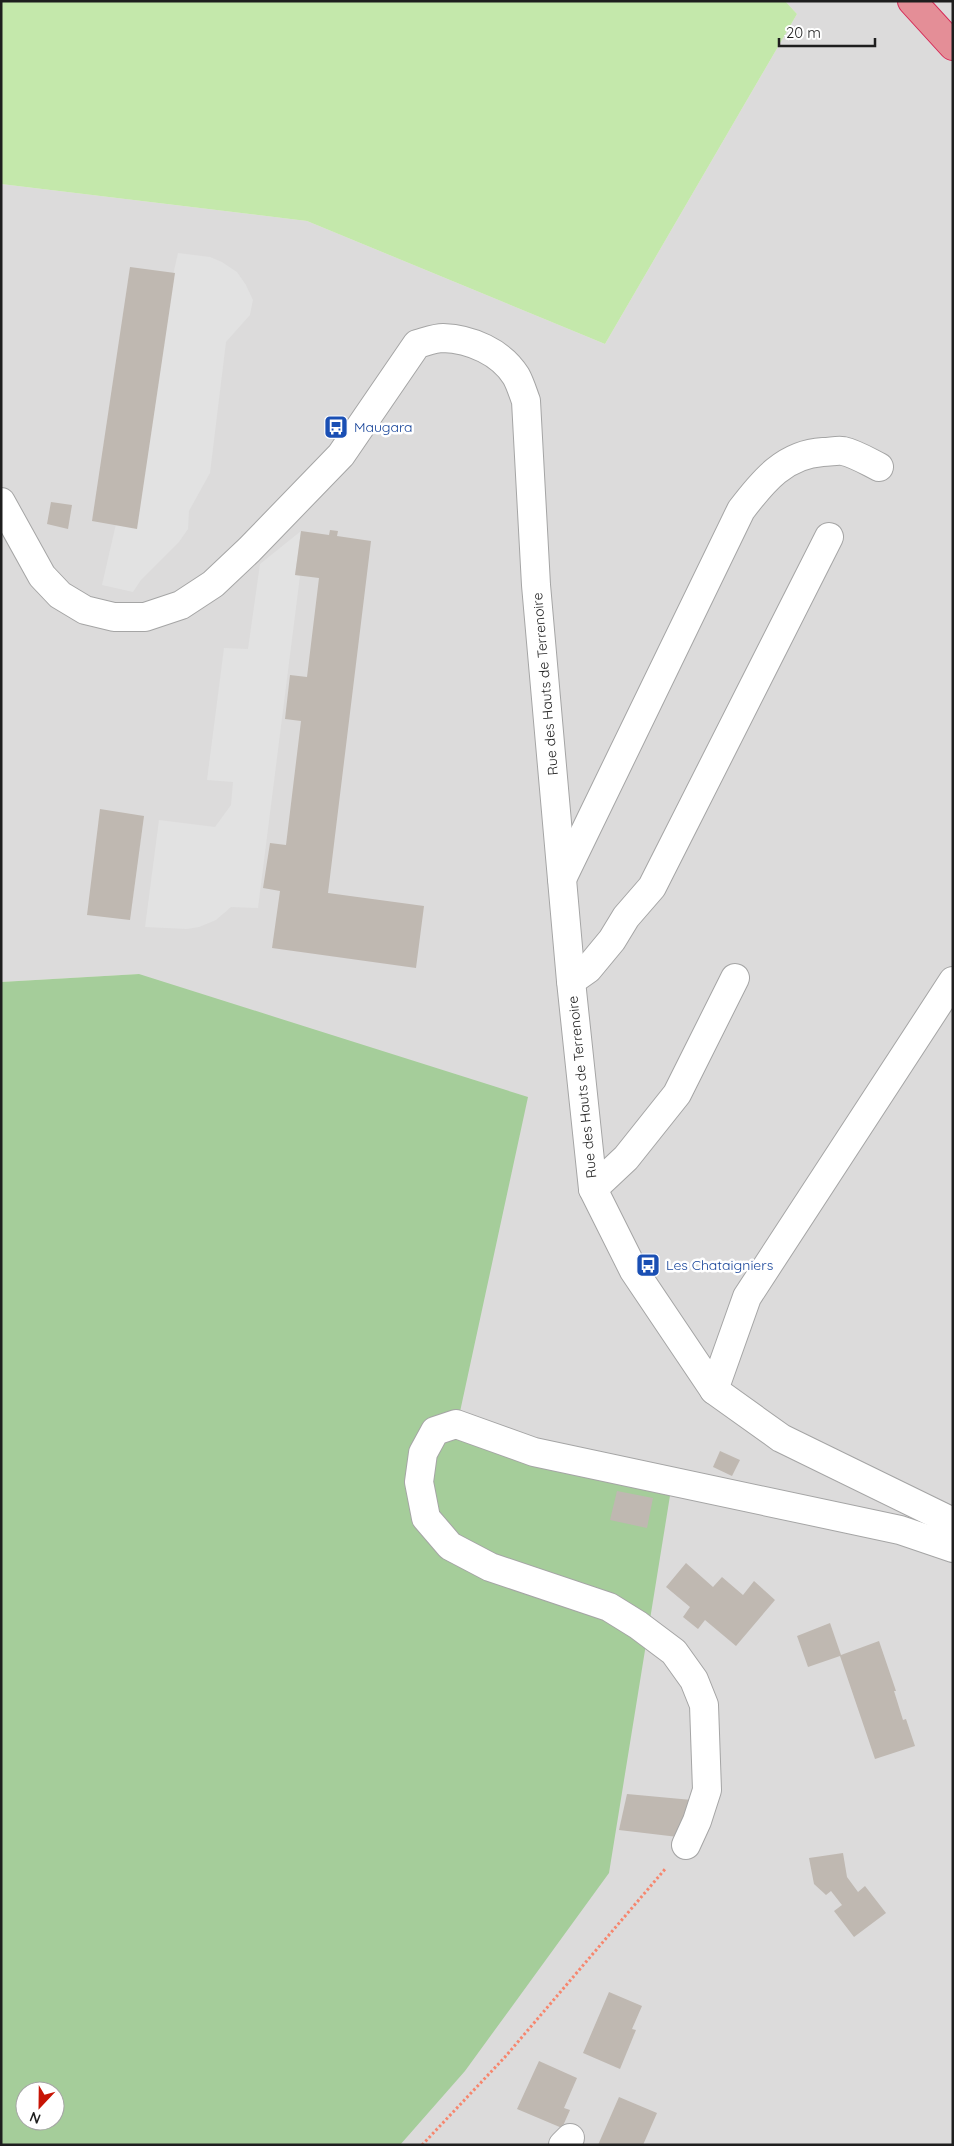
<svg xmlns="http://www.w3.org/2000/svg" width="954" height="2146" viewBox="0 0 954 2146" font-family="Quicksand,sans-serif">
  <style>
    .residential { fill: #dcdbdb }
    .grass { fill: #c4e8ab }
    .forest { fill: #a5cd9a; fill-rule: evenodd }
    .parking { fill: #e2e2e2 }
    .building { fill: #bfb8b1 }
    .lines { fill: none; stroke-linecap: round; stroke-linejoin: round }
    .minor-casing { stroke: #a5a5a5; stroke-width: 30 }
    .highway-casing { stroke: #d62856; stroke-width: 30 }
    .path { stroke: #f6866e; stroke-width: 3; stroke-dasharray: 2.5 2.5; stroke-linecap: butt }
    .minor { stroke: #fff; stroke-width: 28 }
    .highway { stroke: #e48e97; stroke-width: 28 }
    .labels { text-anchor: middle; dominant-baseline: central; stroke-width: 5; stroke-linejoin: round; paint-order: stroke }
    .transit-label { font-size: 14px; fill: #164399; stroke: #fff; text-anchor: start }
    .street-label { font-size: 14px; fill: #1e1e1e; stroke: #fff }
  </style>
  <rect width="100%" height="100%" fill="#efece4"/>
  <path class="residential" d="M785,1H953V2145H399L458,1421L139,974L1,982V184L307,221L605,344L797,14Z"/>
  <path class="grass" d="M1,1H785L797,14L605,344L307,221L1,184Z"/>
  <path class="forest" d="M139,974L528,1097L458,1421L674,1471L609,1873L465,2071L400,2145H1V982ZM25,2091H55V2121H25Z"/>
  <g class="parking">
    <path d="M178,253L210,257L222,262L237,272L246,285L253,300L250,315L226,342L210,473L189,511L188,529L179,542L141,580L133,592L102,585Z"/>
    <path d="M301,531L295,575L300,576L258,908L231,907L216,920L199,927L187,929L145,927L159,820L215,827L231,805L233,782L207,780L224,648L248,649L260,564Z"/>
  </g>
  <g class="building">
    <path d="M130,267L175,273L137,529L92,521Z"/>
    <path d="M51,502L72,505L68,529L47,524Z"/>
    <path d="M330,530L338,531L337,536L371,541L328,893L424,906L416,968L272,948L280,891L263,888L270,843L286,845L301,721L285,719L290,675L307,677L319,578L295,575L301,531L329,535Z"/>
    <path d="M100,809L144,816L130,920L87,915Z"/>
    <path d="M720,1451L740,1460L732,1476L713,1467Z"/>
    <path d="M617,1491L653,1498L647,1528L610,1520Z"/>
    <path d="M686,1563L713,1587L722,1577L743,1595L754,1581L775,1600L736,1646L705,1620L698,1629L683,1617L690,1607L666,1587Z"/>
    <path d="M830,1623L841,1655L879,1641L896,1691H894L903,1720L906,1719L915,1746L875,1759L840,1656L808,1667L797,1636Z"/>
    <path d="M627,1794L692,1800L678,1837L619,1830Z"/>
    <path d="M843,1853L847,1877L858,1892L865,1886L886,1913L854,1937L834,1911L842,1905L831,1891L826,1895L814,1884L809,1858Z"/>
    <path d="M609,1992L642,2006L632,2029L636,2030L620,2069L583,2053Z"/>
    <path d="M539,2061L577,2078L564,2108L570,2110L562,2128L517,2109Z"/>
    <path d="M619,2097L657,2113L643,2145H598Z"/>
  </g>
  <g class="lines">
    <g class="minor-casing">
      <g id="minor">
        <path d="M1,502L42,576L60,595L85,610L114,617H145L181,605L213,584L249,550L341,455L417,344C425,342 435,338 443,338C471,339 501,352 516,376C520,383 523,393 526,401L536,585L571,981L593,1189L634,1271L714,1390L781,1438L953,1522"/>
        <path d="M562,879L741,510C763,481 785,454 823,452C830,452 837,450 843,451C856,454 867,461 879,467"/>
        <path d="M571,981L588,969L612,940L626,917L652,887L829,537"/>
        <path d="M593,1189L626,1158L677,1094L735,978"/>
        <path d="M714,1390L747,1297L953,981"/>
        <path d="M686,1845L697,1821L707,1790L704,1705L694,1680L674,1652L638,1625L609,1607L490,1567L450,1546L426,1518L419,1482L423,1453L435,1431L456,1424L534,1452L900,1530L953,1548"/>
        <path d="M563,2145L570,2138"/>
      </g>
    </g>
    <g class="highway-casing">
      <path id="highway" d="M912,1L953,46"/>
    </g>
    <path class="path" d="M422,2145L505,2057L666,1868"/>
    <use href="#minor" class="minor"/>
    <use href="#highway" class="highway"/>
  </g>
  <defs>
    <g id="bus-square" transform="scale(1.25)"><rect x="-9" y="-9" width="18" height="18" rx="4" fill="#1a4fb4" stroke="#fff"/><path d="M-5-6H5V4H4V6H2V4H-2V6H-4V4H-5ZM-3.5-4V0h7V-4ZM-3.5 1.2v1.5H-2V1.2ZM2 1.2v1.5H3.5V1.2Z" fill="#fff"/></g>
  </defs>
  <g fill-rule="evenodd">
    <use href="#bus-square" x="336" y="427"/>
    <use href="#bus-square" x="648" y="1265"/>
  </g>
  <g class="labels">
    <g class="transit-label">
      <text x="354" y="427">Maugara</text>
      <text x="666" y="1265">Les Chataigniers</text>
    </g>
    <g class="street-label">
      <text transform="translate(545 684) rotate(-95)">Rue des Hauts de Terrenoire</text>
      <text transform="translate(582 1087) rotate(-96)">Rue des Hauts de Terrenoire</text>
    </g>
  </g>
  <rect width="954" height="2146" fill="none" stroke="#1e1e1e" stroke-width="5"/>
  <g transform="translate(40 2106) rotate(202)"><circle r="24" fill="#ffffff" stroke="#a5a5a5"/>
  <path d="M0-4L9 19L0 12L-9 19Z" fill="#c71405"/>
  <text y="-8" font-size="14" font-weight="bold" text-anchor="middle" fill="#1e1e1e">N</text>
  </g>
  <path d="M779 38v8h96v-8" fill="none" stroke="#1e1e1e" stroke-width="2.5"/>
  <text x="786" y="38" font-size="15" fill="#1e1e1e" stroke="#ffffff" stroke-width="4" paint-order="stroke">20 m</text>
</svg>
